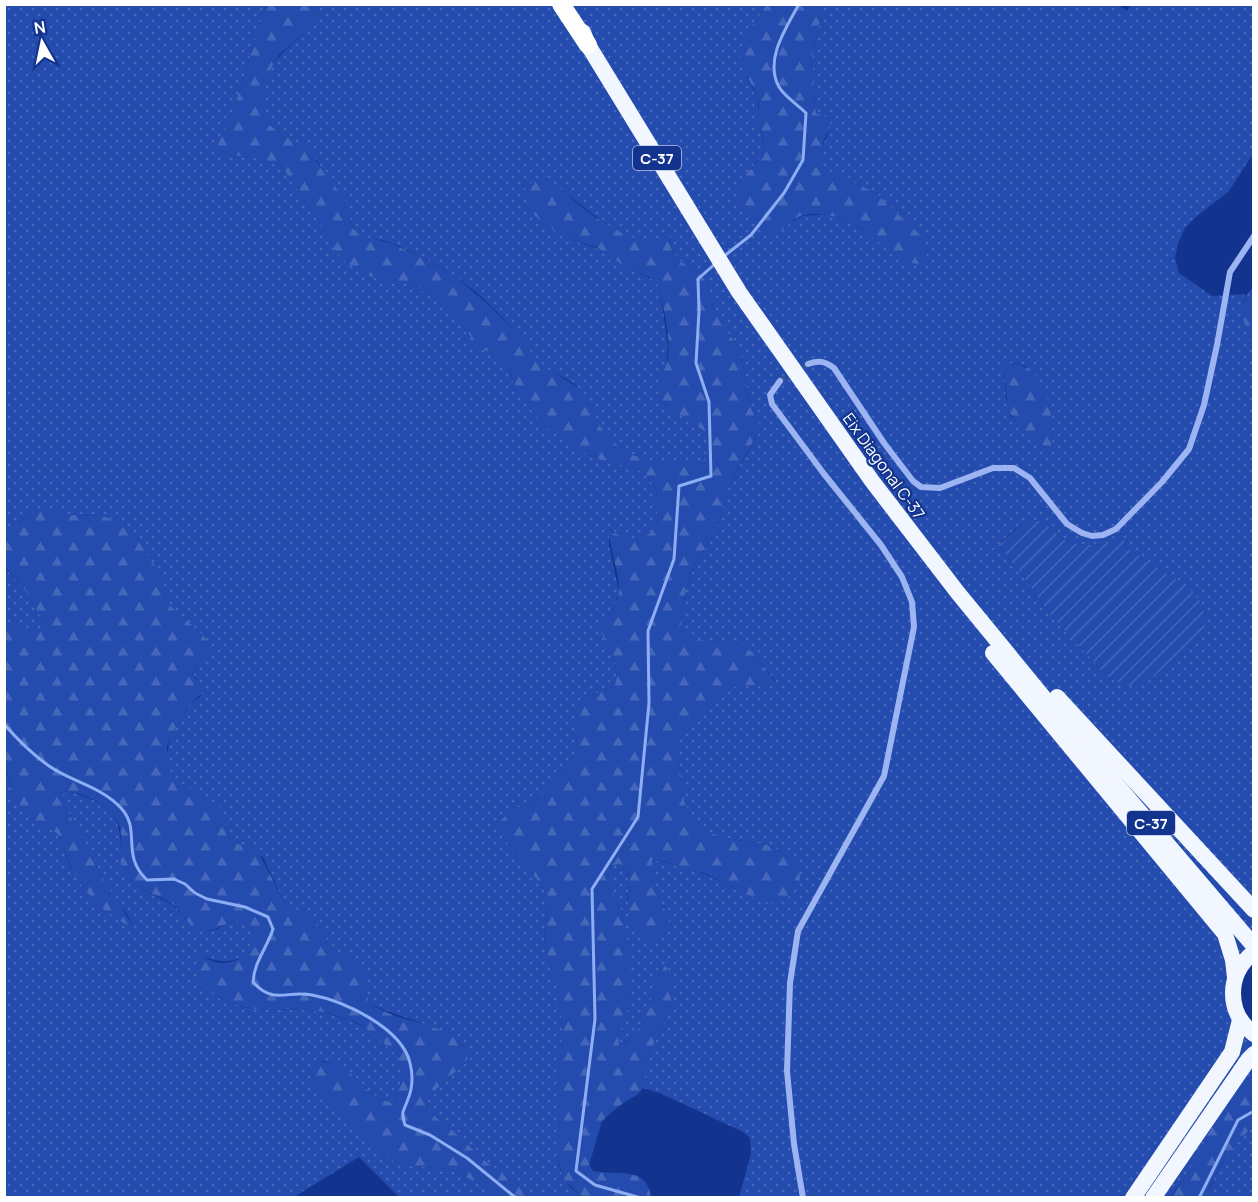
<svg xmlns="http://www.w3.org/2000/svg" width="1258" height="1202" viewBox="0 0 1258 1202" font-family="Manrope,sans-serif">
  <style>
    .grass { fill: url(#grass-dots); fill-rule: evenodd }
    .forest { fill: url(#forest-firs) }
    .garden { fill: url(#garden-furrows) }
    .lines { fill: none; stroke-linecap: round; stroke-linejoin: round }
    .stream { stroke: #8dadf5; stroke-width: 3 }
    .minor-tunnel { stroke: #36529f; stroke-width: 6; stroke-dasharray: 6 3; stroke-linecap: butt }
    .minor { stroke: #9cb5f2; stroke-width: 6 }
    .trunk { stroke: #f2f6ff; stroke-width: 16 }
    .motorway { stroke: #fff; stroke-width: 18 }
    .labels { text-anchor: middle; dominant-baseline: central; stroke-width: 4.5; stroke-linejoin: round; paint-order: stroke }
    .shield { fill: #12348e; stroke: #b8c2dd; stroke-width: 1.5 }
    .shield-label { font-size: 15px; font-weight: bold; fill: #fff }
    .street-label { font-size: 16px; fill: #fff; stroke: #12348e }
  </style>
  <defs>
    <pattern id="grass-dots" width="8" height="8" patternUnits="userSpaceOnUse" patternTransform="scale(1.5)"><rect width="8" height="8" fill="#244cae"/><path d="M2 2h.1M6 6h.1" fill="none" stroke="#4567ba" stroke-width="1.8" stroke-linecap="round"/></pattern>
    <pattern id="forest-firs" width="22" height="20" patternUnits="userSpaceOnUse" patternTransform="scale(1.5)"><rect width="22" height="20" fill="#244cae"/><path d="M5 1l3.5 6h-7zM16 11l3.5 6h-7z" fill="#4567ba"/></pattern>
    <pattern id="garden-furrows" width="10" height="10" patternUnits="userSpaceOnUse" patternTransform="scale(1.5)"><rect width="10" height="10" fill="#244cae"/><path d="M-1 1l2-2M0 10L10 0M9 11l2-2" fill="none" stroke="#4567ba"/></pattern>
  </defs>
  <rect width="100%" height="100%" fill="#12348e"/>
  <g class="grass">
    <path d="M1116,4L1127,11L1131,4L1253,5V154L1229,191L1196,217L1185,228L1178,243L1175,258L1179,273L1212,296L1246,294C1239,308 1245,329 1253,343L1254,962L1248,968L1240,986L1242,1006L1253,1024V1068L1185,1178L1170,1197H739L751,1154L750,1138L743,1132L660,1093L643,1088L647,1059L666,1017L671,1002L672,995L667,968L659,972C652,997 645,1036 618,1046V1038L631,994L624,922L620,908L609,885L608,878L611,866L618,864L626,866L629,884L627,901L664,909L652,878V860C682,863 711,876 737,890L799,867L780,851L767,845L726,838L711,833L700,825L691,816L685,804L677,750L680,737L701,718L731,687L745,685L760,686L776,682L752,652L740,644L726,640H695L681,631C681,606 687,578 700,556C706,547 712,538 716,528C723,514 724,499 730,484C739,464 752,447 761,428C745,406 748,378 740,353C736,339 722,328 716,315C711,305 712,293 707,284C696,260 673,271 669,236C665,238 660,241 656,242C622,246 573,196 545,178L542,222L564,237L604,251L626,267L656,281L660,289L668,346L666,365L660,382L664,405C682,418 723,430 705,460C681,462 650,466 628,454C616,447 605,434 597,422C590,409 586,393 574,384C563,375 549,373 539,363C531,354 525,343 517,334C501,314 475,289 454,276C434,263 411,251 389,242C380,239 368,240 359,234C349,226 349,212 345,201C342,191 332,185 326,176C322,171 320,165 317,161C303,142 271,137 265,112C253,54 306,49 320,5H766L749,32L746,76L758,98V123L765,146L761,157L744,176L737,189L739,202L760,229L786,226L802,216L827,214L853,223L879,241L919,234L875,192L825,170C811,150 827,146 829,128C829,125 828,122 827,118L816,113L815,107L812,59L823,5ZM1016,363L1026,366C1042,396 1056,412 1051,447L1045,448L1010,415L1006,398L1004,367ZM1031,520C1048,519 1053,535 1067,541C1084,548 1107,545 1124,540L1126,547C1146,562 1169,573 1188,589C1200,598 1210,614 1203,629C1197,645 1152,677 1138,688L1110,679L1052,617L1022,575L998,545L1018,527Z"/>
    <path d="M5,5H266L235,105L215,154L252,157L281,165L325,231L334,249L375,278L412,283L437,301L459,321L479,348L495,354L507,365L513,381L557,434L585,453L601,460L636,468L648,477L656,490L658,521L649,534L636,541L622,537L610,529L609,544L619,592L614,606L600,631C611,651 619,662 615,685L602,692L587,696L576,721L577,752L571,764L540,798L511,811L502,836L544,888L547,903L544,938L546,953L556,982L563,1028L557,1093L560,1120L557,1156L561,1172L569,1186L583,1197H534L484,1160L451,1129L428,1111L427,1098L467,1061L463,1045C436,1023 401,1019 370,1004L364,989L366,980L347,957L335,954L317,923L284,902L263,857L232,842L228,836L222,812L218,805L202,798L172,777L167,760L169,740L189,705L201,696L197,679L192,674C197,662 204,657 209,644L203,635L169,606L159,572L101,516L31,513L22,519L5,538Z"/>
    <path d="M4,567L26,591L43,621L40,629L32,630L16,625L5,631Z"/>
    <path d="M4,769C12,779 9,790 15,799C24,813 42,821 54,831C64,839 65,854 69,864C82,892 107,915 134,928L127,914L114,899L79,833L65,806L62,792C72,791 83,796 93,800C128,816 116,836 125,866C127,872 127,878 132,882C141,891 161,897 172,905C185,913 189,932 208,931C224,931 235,912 250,926C258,962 227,967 201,956L197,962L199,980L220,998L242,1007L266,1010L302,1009L322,1012L350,1020L369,1030L401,1059C402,1075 402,1089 392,1102C369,1102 353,1063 321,1061L325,1098L385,1157L403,1165L448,1169L487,1187L498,1197H399L359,1157L294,1197H5Z"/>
    <path d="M1253,1126V1197L1207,1198C1218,1163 1229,1152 1253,1126Z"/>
  </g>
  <g class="forest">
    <path d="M266,5H320L310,27L279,55L269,72L264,97L266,115L271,126L284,136L306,148L312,155L326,176L345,198L353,228L358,233L365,237L390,243L417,255L455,276L490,306L517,333L540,364L582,390C589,400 591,412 598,423C627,466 657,464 704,460C727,426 672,419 662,401C654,386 665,373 668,357C671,336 663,310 660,289L656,281L649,277L626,267L598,248L564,237L542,222L534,215L529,205L525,188C531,184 537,176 545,179C557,182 568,197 578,204C593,217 636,245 656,242C661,241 665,238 669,236C672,271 696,260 707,284C712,293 711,305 716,315C722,328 736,339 740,353C748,378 744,406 762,427C751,446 739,464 730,484C724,499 723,513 716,528C712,538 706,546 700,556C687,577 681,606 681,631L695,640H726L740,644L752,652L776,683L760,686L745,685L731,687L701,718L680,737L677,750L685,804L691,816L700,825L711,833L726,838L767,845L780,851L799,867L800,881L792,894L782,902L766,904L706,874L664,861L652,860V878L669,921L663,935L649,941C614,923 635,894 626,866L618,864L611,866C606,889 620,901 624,923C628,941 633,981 630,998C628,1012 622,1025 618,1038L619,1046C645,1037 654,987 662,963L667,968L672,995L671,1002L666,1017L647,1059L643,1088L638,1094L619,1106L602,1121L589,1165L593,1171C617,1176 647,1165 651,1197H583L564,1180L557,1156L560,1120L557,1093L563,1028L556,982L546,952L544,938L547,903L544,888L502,836L499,822L511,811L540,798L571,764L577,751L575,707L587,696L602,692L615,685C619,662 611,651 600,631C606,619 617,605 619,592C620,573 609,549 609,529L622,537L636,541L649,534L658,521L656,490L648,477L636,468L601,460L585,453L544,426L520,396L507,365L495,354L479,348L459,321L424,291L412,283L375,278L359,271L343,260L334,249L325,231L281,165L252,157L214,154L235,105Z"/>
    <path d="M766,5H823L812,59L815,108L816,113L827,118L831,123C826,140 813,153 825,170L875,192L919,234L923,238L927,257L923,263C898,269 875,234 854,224C839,216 818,211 801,216C790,220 779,238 766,233C759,231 754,222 749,217C743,212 740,206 738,198C733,175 761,168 764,148C766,140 759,130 758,122C757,114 760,106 758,99C753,81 734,66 743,44C748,30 759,18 766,5Z"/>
    <path d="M1253,288V343C1243,326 1236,302 1253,288Z"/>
    <path d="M1013,363C1048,367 1055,419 1051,447L1048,450L1021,427L1008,411L1004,367L1005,364Z"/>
    <path d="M45,508H56L70,515L101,516L111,519L122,523L130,529L159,572L169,605L203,635L209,644L208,652L196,665L192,674L205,690L189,705L169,740L167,747L169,768L173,777L202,798L218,805L222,811L228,836L232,842L258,851L284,902L317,923L335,954L359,960L364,966L366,980L364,989L370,1004C379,1009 387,1013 396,1016C418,1023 470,1032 467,1061L427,1098L428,1111L451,1129L484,1160L534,1197H498L487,1187L448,1169L403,1165L385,1157L325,1098L312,1081L311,1074L313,1065C347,1050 365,1102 392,1102C402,1089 402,1075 400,1059C385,1045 370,1027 350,1020C334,1014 317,1010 300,1009C290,1008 279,1010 268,1010C242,1010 216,1000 199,980L197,962L200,956C206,958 212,962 219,963C243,964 255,949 250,926C236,913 222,930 206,931C203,931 199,931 196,930C187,923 183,913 175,906C159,893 136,892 125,874C115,859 125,841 119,825C112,805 81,790 62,792L65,806L102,877L135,929C108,916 82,893 70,865C65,854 64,839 54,831C50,827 42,827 38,823C30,818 21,806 15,799C9,790 12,779 5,769V631L16,625L32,629H40L43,621L26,591L5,567V538C15,524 28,512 45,508Z"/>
    <path d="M1253,1068V1126C1229,1152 1218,1163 1207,1197L1170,1198L1185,1178L1232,1089Z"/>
  </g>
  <path class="garden" d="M1031,520C1049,519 1053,535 1067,541C1084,548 1108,545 1124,539L1126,547C1146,562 1169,573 1189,589C1200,598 1210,614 1203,630C1197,645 1152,677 1137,689L1110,679L1052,617L1022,575L998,545C1010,538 1017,525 1031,520Z"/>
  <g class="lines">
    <g class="stream">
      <path d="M723,257L751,235L784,193L803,160L806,113C798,105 784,96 779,87C764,60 786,28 799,4"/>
      <path d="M4,724C17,739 32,754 49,766C72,782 100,786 121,808C142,831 120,854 147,880L174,879L185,884L195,893L207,899L245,907L268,917L273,929C267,948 254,962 253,982C273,1005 287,990 312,995C344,1001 402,1028 410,1063C413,1075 413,1087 408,1099C407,1103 404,1108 403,1112C402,1116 404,1121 405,1125L430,1135L467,1158L516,1198"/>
      <path d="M641,1198L595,1185L576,1171L595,1019L592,889L638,817L649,703L648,631L674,559L679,486L711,476L709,402L696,363L699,311L698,279L716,263"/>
      <path d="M1199,1198L1238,1120L1254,1111"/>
    </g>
    <path class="minor-tunnel" d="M780,381L808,364"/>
    <g class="minor">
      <path d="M808,364C819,360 824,361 834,368L884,443L913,481L921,487L940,488L993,468H1014L1030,478L1067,524L1082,533L1092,536L1103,535L1116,529L1162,482L1189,449L1204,405L1217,345L1230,272L1254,236"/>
      <path d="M780,381L770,395L772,404L824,474L881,545L902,577L912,602L914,627L884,776L798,931L790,983L787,1071L794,1144L803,1198"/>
    </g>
    <g class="trunk">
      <path d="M583,32L588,45L739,292L872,481L958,593L1076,737L1254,946"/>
      <path d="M993,653L1225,934L1233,960L1235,977"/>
      <path d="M1057,697L1254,910"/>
      <path d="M1254,952C1226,974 1226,1013 1254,1034"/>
      <path d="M1133,1198L1232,1052L1240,1020"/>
      <path d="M1153,1198L1248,1060L1254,1054"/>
    </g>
    <path class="motorway" d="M561,4L588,45"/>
  </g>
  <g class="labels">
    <g class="shield">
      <rect x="633" y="146" width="48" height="24" rx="4.5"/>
      <rect x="1127" y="811" width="48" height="24" rx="4.5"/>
    </g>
    <g class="shield-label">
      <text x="657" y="158">C-37</text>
      <text x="1151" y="823">C-37</text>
    </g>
    <g class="street-label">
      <text transform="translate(884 466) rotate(54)">Eix Diagonal C-37</text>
    </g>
  </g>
  <rect width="1258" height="1202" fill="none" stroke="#ffffff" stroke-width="12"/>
  <g transform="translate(42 42) rotate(351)" stroke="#12348e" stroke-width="4.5" paint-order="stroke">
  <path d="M0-4.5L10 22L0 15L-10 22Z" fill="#ffffff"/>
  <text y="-9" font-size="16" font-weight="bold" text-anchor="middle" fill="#ffffff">N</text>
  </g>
</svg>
